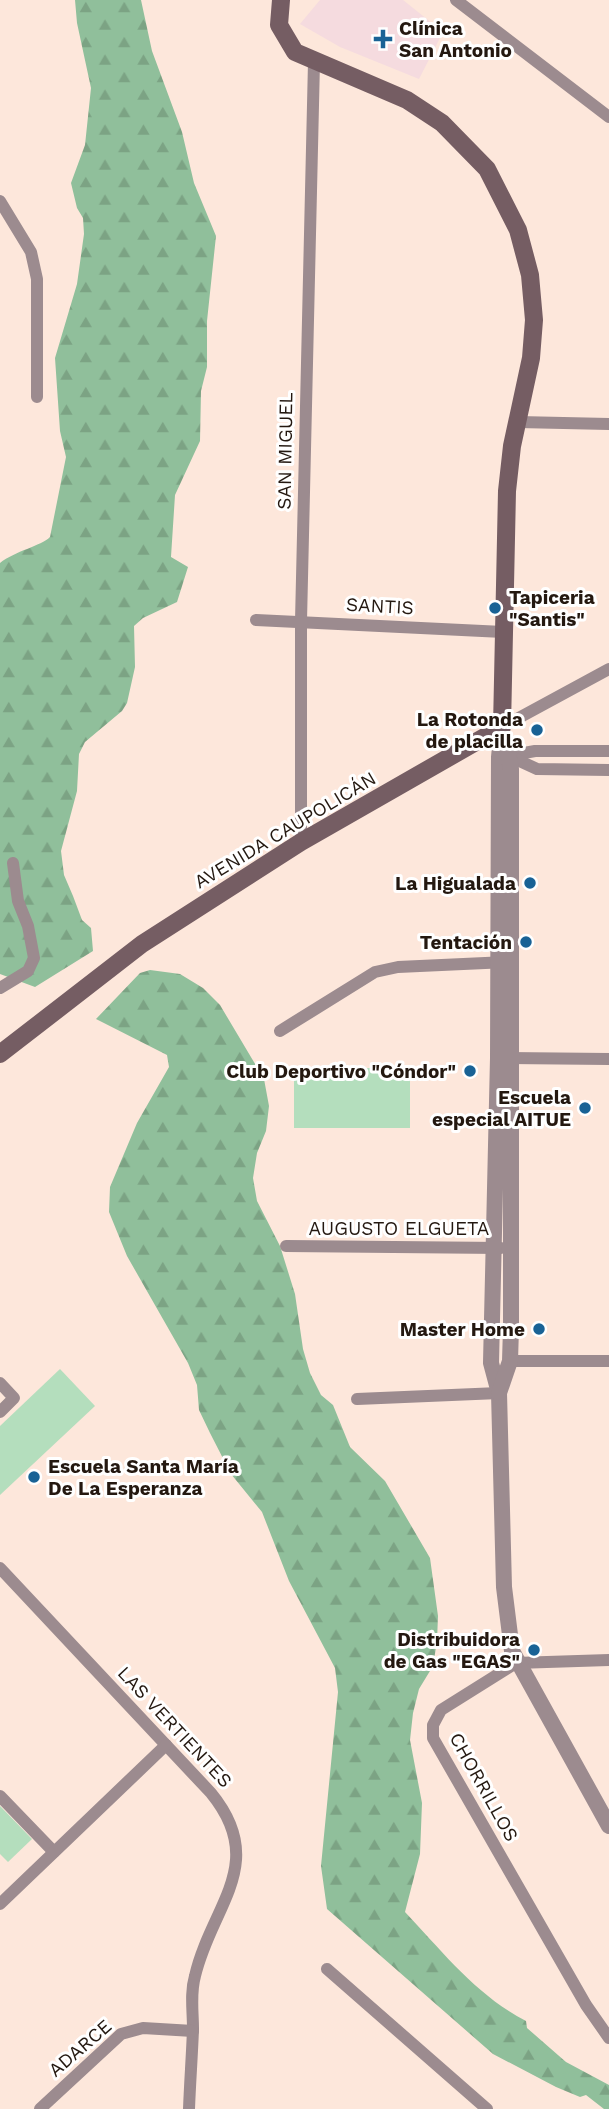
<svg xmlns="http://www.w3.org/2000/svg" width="609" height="2109" viewBox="0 0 609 2109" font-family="'Work Sans',sans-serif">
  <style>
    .medical { fill: #f5dbdf }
    .green { fill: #b4debd }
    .forest { fill: url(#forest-firs) }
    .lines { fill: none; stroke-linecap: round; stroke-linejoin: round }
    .minor { stroke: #9c8b8f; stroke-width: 12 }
    .tertiary { stroke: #9c8b8f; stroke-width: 16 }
    .secondary { stroke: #755d63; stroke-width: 18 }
    .poi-dot { fill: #196295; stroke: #fff; stroke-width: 2.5 }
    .labels { text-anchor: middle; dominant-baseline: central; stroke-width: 6; stroke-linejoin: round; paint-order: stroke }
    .poi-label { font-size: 19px; font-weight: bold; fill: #241810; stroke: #fff; text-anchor: end }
    .street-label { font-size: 19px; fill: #241810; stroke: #fff }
  </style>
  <defs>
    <pattern id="forest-firs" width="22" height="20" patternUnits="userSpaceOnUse" patternTransform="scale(1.75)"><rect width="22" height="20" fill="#90bf9b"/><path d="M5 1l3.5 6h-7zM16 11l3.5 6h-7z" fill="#7ca384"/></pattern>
  </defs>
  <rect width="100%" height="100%" fill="#fde7db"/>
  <path class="medical" d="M320,0H403L443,32L419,79L340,47L300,24Z"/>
  <g class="green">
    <rect x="294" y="1068" width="116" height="60"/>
    <path d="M60,1369L95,1406L0,1495V1426Z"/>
    <path d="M0,1806L32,1839L8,1862L0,1854Z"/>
  </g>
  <g class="forest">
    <path d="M75,0H141L152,51L182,132L194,183L216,236L207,321V367L201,391L200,441L175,495L171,557L188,567L177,602L143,618L134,626L135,667L127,703L122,711L85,742L79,754L77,791L61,851L64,875L73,896L82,920L91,928L93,951L35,987L0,974V563C15,551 41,546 50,537L66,457L60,431L55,358L77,284L84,234L83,218L77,208L71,183L85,145L91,88L77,23Z"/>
    <path d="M150,970L180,974L203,988L220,1005L264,1079L269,1106L266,1131L257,1153L253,1178L257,1201L280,1246L295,1294L303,1349L310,1373L321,1395L333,1405L350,1447L385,1481L430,1558L438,1616L437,1641L433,1666L419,1689L413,1713L410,1740L422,1803L420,1854L405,1912C443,1952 476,1995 526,2021L527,2028L566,2062L609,2085V2109H604L586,2095L580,2097L556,2087L493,2054L327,1909L321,1866L338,1692L335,1668L289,1581L262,1512L231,1474L210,1433L199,1410L197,1385L188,1363L127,1256L109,1212L110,1187L137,1123L169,1067L167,1055L96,1019L140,973Z"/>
  </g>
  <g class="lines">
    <g class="minor">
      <path d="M456,0L609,117"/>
      <path d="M0,201L31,252L37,279V397"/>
      <path d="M518,422L609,424"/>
      <path d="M256,620L503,632"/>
      <path d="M502,727L609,669"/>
      <path d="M502,757L535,751H609"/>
      <path d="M511,757L537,769L609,770"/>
      <path d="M301,842V621L314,62"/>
      <path d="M0,988L28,971L34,958L28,926L18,901L13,863"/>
      <path d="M280,1031L375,972L398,967L507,962"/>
      <path d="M504,1058L609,1059"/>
      <path d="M286,1246L501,1248"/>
      <path d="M510,1361H609"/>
      <path d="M0,1383L14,1398L0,1412"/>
      <path d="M357,1399L499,1393"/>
      <path d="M0,1568L211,1793C269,1864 211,1906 195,1976C190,1993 193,2011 193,2029C192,2056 190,2082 189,2109"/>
      <path d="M609,1660L516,1663L441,1710L433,1725V1738L586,2005L609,2038"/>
      <path d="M0,1796L54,1852"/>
      <path d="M0,1904L166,1745"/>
      <path d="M327,1969L487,2109"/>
      <path d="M40,2109L121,2034L143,2028L193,2031"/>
    </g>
    <g class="tertiary">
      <path d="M502,727L499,757L498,1058L491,1363L499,1393L504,1587L512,1651L609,1826"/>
      <path d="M499,1393L510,1361L511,1328V769L505,737"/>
    </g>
    <path class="secondary" d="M0,1054L142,944L301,842L502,727L507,491L512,446L531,358L534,320L530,275L518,230L487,169L442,123L407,100L295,52L279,25L281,0"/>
  </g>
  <g class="poi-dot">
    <path d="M379.5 28.5h7v7h7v7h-7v7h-7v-7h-7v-7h7z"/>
    <circle cx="495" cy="608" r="7"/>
    <circle cx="537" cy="730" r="7"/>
    <circle cx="530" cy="883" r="7"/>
    <circle cx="526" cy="942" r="7"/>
    <circle cx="470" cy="1071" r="7"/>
    <circle cx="585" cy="1108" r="7"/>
    <circle cx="539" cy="1329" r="7"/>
    <circle cx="34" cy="1477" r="7"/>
    <circle cx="534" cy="1650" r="7"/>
  </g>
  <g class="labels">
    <g class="poi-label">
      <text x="399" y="28" text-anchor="start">Clínica<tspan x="399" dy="22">San Antonio</tspan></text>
      <text x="509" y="597" text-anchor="start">Tapiceria<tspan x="509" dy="22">"Santis"</tspan></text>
      <text x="523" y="719">La Rotonda<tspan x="523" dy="22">de placilla</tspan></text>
      <text x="516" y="883">La Higualada</text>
      <text x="512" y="942">Tentación</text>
      <text x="456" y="1071">Club Deportivo "Cóndor"</text>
      <text x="571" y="1097">Escuela<tspan x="571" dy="22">especial AITUE</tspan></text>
      <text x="525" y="1329">Master Home</text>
      <text x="48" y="1466" text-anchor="start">Escuela Santa María<tspan x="48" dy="22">De La Esperanza</tspan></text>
      <text x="520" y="1639">Distribuidora<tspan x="520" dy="22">de Gas "EGAS"</tspan></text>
    </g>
    <g class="street-label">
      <text transform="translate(285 451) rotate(-89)">SAN MIGUEL</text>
      <text transform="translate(380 606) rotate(3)">SANTIS</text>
      <text transform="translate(285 830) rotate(-31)">AVENIDA CAUPOLICÁN</text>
      <text x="399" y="1228">AUGUSTO ELGUETA</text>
      <text transform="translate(175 1727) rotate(47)">LAS VERTIENTES</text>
      <text transform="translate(484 1787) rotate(61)">CHORRILLOS</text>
      <text transform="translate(80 2048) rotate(-41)">ADARCE</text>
    </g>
  </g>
</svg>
